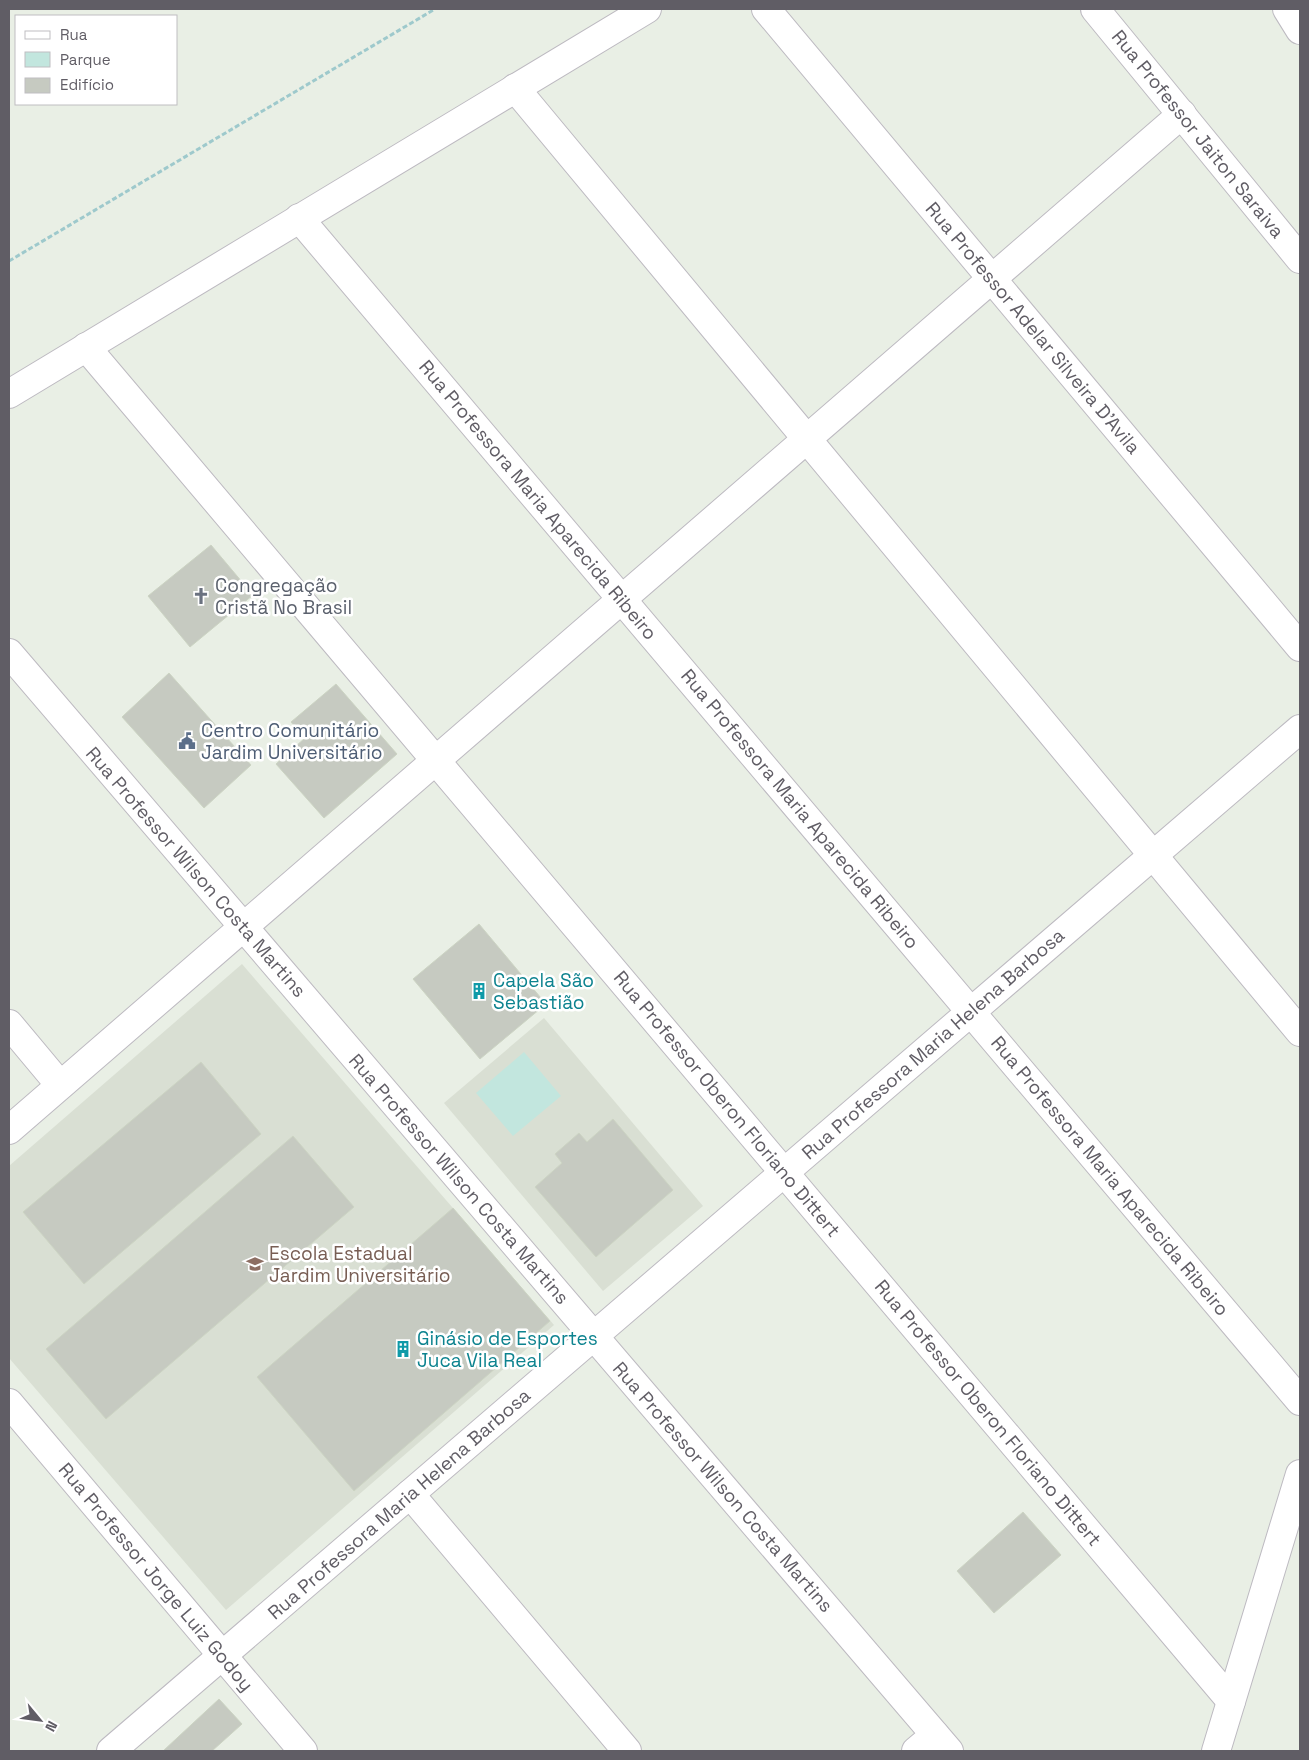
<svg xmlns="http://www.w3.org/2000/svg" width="1309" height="1760" viewBox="0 0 1309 1760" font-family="'Space Grotesk',sans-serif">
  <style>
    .education { fill: #d9dfd3 }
    .green { fill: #c2e6de }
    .building { fill: #c6cac1; stroke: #ccd4c3 }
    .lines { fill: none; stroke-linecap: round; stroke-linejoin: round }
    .minor-casing { stroke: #bdbac1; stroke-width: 30 }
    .path { stroke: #9ec9cc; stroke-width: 3; stroke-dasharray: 5 2.5; stroke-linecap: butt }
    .minor { stroke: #fff; stroke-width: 28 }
    .labels { text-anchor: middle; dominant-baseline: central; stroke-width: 5; stroke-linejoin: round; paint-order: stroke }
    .street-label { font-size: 19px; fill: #605d65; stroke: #fff }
    .worship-label { font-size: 19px; fill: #5b616d; stroke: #fff; text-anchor: start }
    .service-label { font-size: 19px; fill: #4e5e75; stroke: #fff; text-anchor: start }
    .culture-label { font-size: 19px; fill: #0d838f; stroke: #fff; text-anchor: start }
    .education-label { font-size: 19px; fill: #785e54; stroke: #fff; text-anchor: start }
  </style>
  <rect width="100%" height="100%" fill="#e9efe5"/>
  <g class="education">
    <path d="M242,964L554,1325L226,1610L9,1358V1166Z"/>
    <path d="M544,1018L703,1206L603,1291L444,1103Z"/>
  </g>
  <path class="green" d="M524,1052L561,1096L513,1136L476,1093Z"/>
  <g class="building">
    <path d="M211,545L253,595L190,647L148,596Z"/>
    <path d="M169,673L251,765L204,808L122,717Z"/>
    <path d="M336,684L397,754L324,818L276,764L305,738L291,722Z"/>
    <path d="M479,924L546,1004L480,1059L413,979Z"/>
    <path d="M201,1062L261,1134L84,1284L23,1212Z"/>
    <path d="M613,1119L673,1190L596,1257L535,1187L562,1163L555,1154L579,1133L587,1142Z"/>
    <path d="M293,1136L354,1207L106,1419L46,1349Z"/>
    <path d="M453,1208L550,1321L354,1491L257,1377Z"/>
    <path d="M1023,1512L1061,1555L994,1613L957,1571Z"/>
    <path d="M219,1699L242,1724L212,1751H163Z"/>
  </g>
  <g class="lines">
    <g class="minor-casing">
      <g id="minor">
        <path d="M766,9L1300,647"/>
        <path d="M1095,9L1300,259"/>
        <path d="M1287,9L1300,30"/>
        <path d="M515,88L1300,1032"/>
        <path d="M299,218L1300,1401"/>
        <path d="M86,347L1231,1701"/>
        <path d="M9,394L647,9"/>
        <path d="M9,653L949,1751"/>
        <path d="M9,1024L60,1085"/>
        <path d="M9,1130L1182,114"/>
        <path d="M9,1403L303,1751"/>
        <path d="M410,1494L627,1751"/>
        <path d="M111,1751L1300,729"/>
        <path d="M916,1751L935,1735"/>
        <path d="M1216,1751L1300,1474"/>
      </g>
    </g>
    <path class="path" d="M9,261L435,9"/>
    <use href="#minor" class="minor"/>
  </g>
  <defs>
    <g id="church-bare" transform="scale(1.35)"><path d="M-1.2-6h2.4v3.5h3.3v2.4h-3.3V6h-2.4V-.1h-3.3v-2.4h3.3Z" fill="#6b7280" stroke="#fff" stroke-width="2.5" paint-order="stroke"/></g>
    <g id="civic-bare" transform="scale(1.35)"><path d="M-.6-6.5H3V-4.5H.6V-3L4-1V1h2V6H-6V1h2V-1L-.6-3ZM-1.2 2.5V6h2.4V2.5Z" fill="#5c6f8a" stroke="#fff" stroke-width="2.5" paint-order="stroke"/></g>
    <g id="building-bare" transform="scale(1.35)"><path d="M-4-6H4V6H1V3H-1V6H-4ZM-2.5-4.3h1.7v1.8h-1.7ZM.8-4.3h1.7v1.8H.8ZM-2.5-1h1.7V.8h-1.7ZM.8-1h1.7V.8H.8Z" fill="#0f9aa8" stroke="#fff" stroke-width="2.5" paint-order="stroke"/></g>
    <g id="school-bare" transform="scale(1.35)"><path d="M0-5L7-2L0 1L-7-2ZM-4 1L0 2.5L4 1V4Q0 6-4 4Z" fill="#8d6e63" stroke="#fff" stroke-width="2.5" paint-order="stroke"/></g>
  </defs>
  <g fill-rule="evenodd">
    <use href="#church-bare" x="201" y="596"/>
    <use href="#civic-bare" x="187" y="741"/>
    <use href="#building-bare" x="479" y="991"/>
    <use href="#school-bare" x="255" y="1264"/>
    <use href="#building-bare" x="403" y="1349"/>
  </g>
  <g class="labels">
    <g class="street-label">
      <text transform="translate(1198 134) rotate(51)">Rua Professor Jaiton Saraiva</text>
      <text transform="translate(1033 328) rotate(50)">Rua Professor Adelar Silveira D'Avila</text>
      <text transform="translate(538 500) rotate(50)">Rua Professora Maria Aparecida Ribeiro</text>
      <text transform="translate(800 809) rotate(50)">Rua Professora Maria Aparecida Ribeiro</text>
      <text transform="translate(196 872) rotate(49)">Rua Professor Wilson Costa Martins</text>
      <text transform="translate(933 1044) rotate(-41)">Rua Professora Maria Helena Barbosa</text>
      <text transform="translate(727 1104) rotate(50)">Rua Professor Oberon Floriano Dittert</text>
      <text transform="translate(1110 1176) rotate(50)">Rua Professora Maria Aparecida Ribeiro</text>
      <text transform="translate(459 1179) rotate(49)">Rua Professor Wilson Costa Martins</text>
      <text transform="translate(988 1413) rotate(50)">Rua Professor Oberon Floriano Dittert</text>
      <text transform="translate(723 1487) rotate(49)">Rua Professor Wilson Costa Martins</text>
      <text transform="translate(399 1504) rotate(-41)">Rua Professora Maria Helena Barbosa</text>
      <text transform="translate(156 1577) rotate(50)">Rua Professor Jorge Luiz Godoy</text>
    </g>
    <g class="worship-label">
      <text x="215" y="585">Congregação<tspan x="215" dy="22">Cristã No Brasil</tspan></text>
    </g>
    <g class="service-label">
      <text x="201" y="730">Centro Comunitário<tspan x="201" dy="22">Jardim Universitário</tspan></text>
    </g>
    <g class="culture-label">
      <text x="493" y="980">Capela São<tspan x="493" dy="22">Sebastião</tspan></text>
      <text x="417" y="1338">Ginásio de Esportes<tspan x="417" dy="22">Juca Vila Real</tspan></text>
    </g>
    <g class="education-label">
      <text x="269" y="1253">Escola Estadual<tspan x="269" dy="22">Jardim Universitário</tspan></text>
    </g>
  </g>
  <rect width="1309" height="1760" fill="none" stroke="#605d65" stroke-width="20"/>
  <rect x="15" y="15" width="162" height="90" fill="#ffffff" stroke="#bfbec1"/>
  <rect x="25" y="31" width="25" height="8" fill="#ffffff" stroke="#bfbec1"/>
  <text x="60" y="40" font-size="15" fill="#605d65">Rua</text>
  <rect x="25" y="52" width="25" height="15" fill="#c2e6de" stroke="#bfbec1"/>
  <text x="60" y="65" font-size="15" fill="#605d65">Parque</text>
  <rect x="25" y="78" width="25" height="15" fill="#c6cac1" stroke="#bfbec1"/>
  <text x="60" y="90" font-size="15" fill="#605d65">Edifício</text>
  <g transform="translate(40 1720) rotate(119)" stroke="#ffffff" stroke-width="4" paint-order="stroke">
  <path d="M0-4L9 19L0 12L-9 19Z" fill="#605d65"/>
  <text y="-8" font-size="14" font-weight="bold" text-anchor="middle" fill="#605d65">N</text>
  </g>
</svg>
